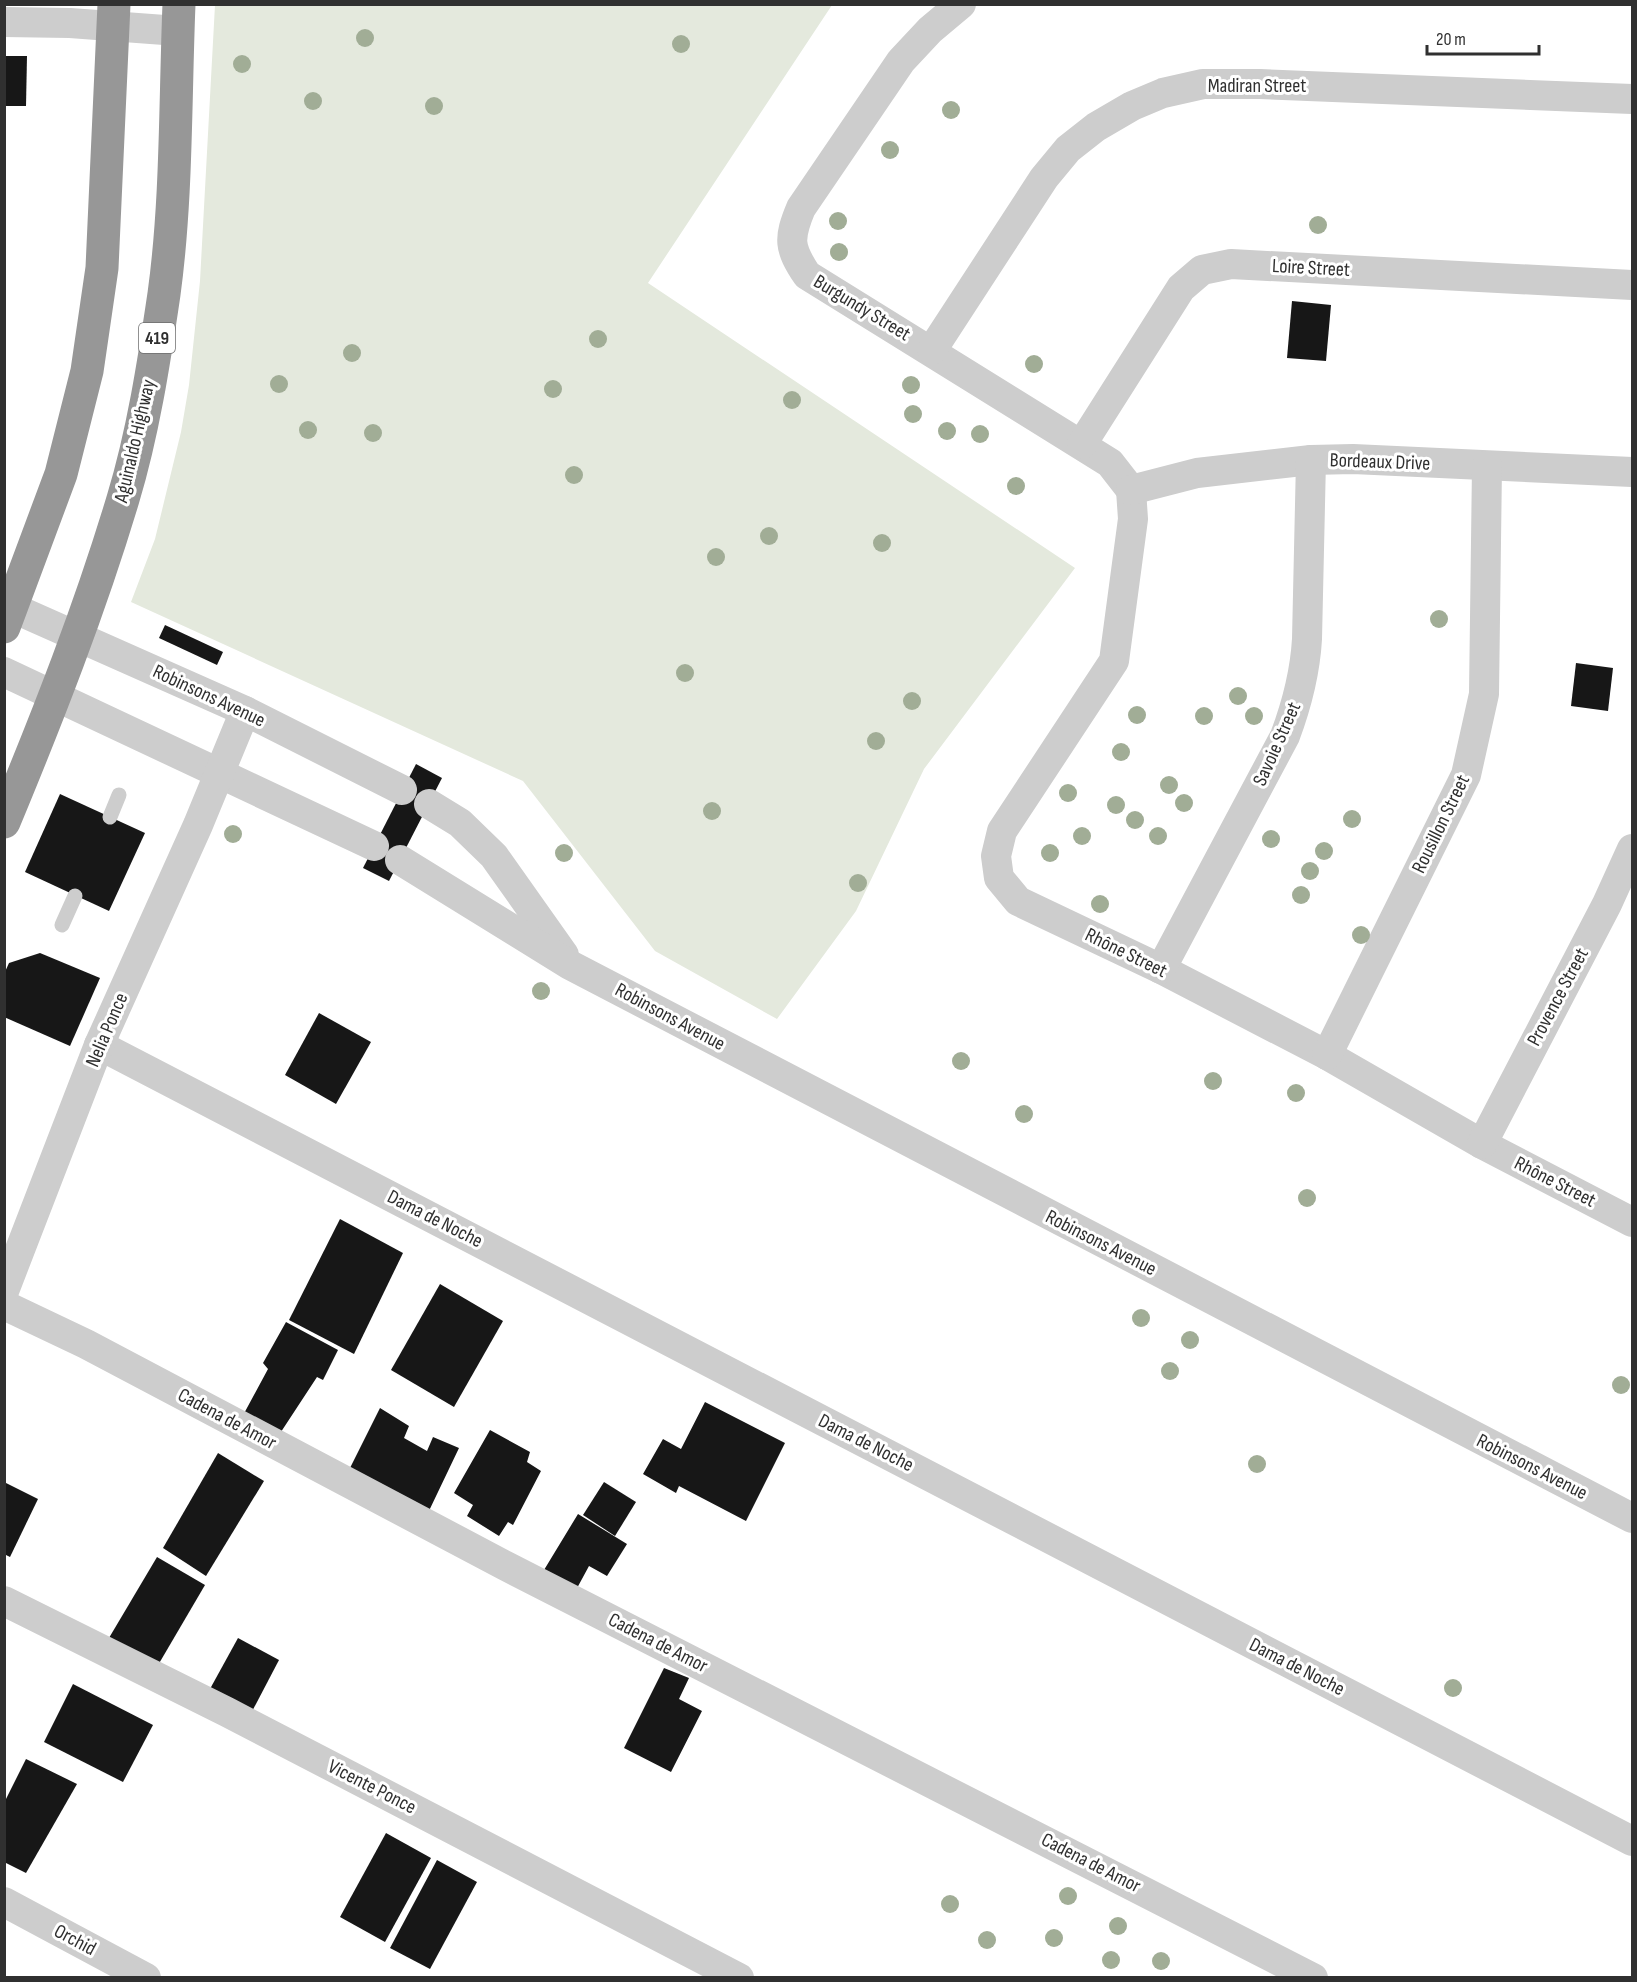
<svg xmlns="http://www.w3.org/2000/svg" width="1637" height="1982" viewBox="0 0 1637 1982" font-family="'Sofia Sans Condensed',sans-serif">
  <style>
    .green { fill: #e4e9dd }
    .building { fill: #171717 }
    .lines { fill: none; stroke-linecap: round; stroke-linejoin: round }
    .lane { stroke: #cdcdcd; stroke-width: 15 }
    .street { stroke: #cdcdcd; stroke-width: 30 }
    .highway { stroke: #979797; stroke-width: 33 }
    .tree { fill: #a1ad96 }
    .labels { text-anchor: middle; dominant-baseline: central; stroke-width: 6; stroke-linejoin: round; paint-order: stroke }
    .shield { fill: #fff; stroke: #6e6e6e; stroke-width: 1.5 }
    .shield-label { font-size: 18px; font-weight: bold; fill: #303030 }
    .street-label { font-size: 20px; fill: #303030; stroke: #fff }
  </style>
  <rect width="100%" height="100%" fill="#fff"/>
  <path class="green" d="M215,5H832L648,283L1075,568L924,769L856,911L777,1019L655,951L523,781L131,602L155,539L181,432L189,385L200,281Z"/>
  <g class="building">
    <path d="M4,56H27L26,106H4Z"/>
    <path d="M1292,301L1331,305L1326,361L1287,358Z"/>
    <path d="M165,625L223,652L217,665L159,638Z"/>
    <path d="M1576,663L1613,668L1608,711L1571,706Z"/>
    <path d="M416,764L442,778L389,881L363,868Z"/>
    <path d="M60,794L145,833L109,911L25,872Z"/>
    <path d="M40,953L100,978L70,1046L4,1017V974L9,963Z"/>
    <path d="M319,1013L371,1042L336,1104L285,1075Z"/>
    <path d="M340,1219L403,1253L354,1354L289,1320Z"/>
    <path d="M440,1284L503,1321L454,1407L391,1370Z"/>
    <path d="M286,1322L338,1350L323,1380L317,1377L277,1438L241,1419L268,1369L263,1363Z"/>
    <path d="M705,1402L785,1443L746,1521L679,1486L676,1493L643,1474L663,1439L681,1449Z"/>
    <path d="M380,1408L409,1426L404,1438L427,1451L433,1437L459,1448L427,1515L349,1470Z"/>
    <path d="M490,1430L530,1452L527,1462L541,1471L513,1525L508,1522L499,1536L467,1516L473,1505L454,1493Z"/>
    <path d="M218,1453L264,1481L206,1576L163,1548Z"/>
    <path d="M4,1482L38,1499L10,1557L4,1554Z"/>
    <path d="M604,1482L636,1502L615,1536L583,1515Z"/>
    <path d="M578,1514L627,1544L607,1576L589,1566L576,1590L544,1570Z"/>
    <path d="M157,1557L205,1585L154,1672L106,1643Z"/>
    <path d="M238,1638L279,1660L247,1721L205,1698Z"/>
    <path d="M664,1668L689,1678L679,1699L702,1711L671,1772L624,1748Z"/>
    <path d="M73,1684L153,1725L123,1782L44,1742Z"/>
    <path d="M26,1759L77,1784L26,1873L4,1862V1803Z"/>
    <path d="M386,1833L431,1858L385,1942L340,1917Z"/>
    <path d="M437,1860L477,1882L430,1969L390,1948Z"/>
  </g>
  <g class="lines">
    <g class="lane">
      <path d="M110,817L119,795"/>
      <path d="M62,925L75,896"/>
    </g>
    <g class="street">
      <path d="M961,4L930,30L901,61L801,208C788,239 789,248 807,275L1110,463L1131,490"/>
      <path d="M4,22L70,23L178,31"/>
      <path d="M932,350L1044,178L1068,149L1096,127L1132,106L1163,93L1203,84H1260L1632,99"/>
      <path d="M1082,444L1181,288L1202,270L1231,264L1632,285"/>
      <path d="M1131,490L1133,519L1114,661L1002,831L996,856L999,878L1018,901L1161,969L1327,1055L1482,1144L1632,1222"/>
      <path d="M1131,490L1197,473L1311,460L1353,459L1632,472"/>
      <path d="M13,608L245,711L402,790"/>
      <path d="M4,672L374,846"/>
      <path d="M429,804L460,823L494,856L564,955"/>
      <path d="M400,860L570,965L1632,1518"/>
      <path d="M1161,969L1285,736C1297,704 1305,674 1307,639L1311,460"/>
      <path d="M99,1045L1632,1841"/>
      <path d="M1327,1055L1466,775L1484,694L1487,466"/>
      <path d="M1482,1144L1607,904L1632,849"/>
      <path d="M4,1291L99,1045L198,825L245,711"/>
      <path d="M4,1305L86,1344L504,1565L1313,1978"/>
      <path d="M4,1601L227,1712L739,1978"/>
      <path d="M4,1902L146,1978"/>
    </g>
    <g class="highway">
      <path d="M4,627L61,474L87,371L102,268L114,4"/>
      <path d="M4,822C48,716 90,609 123,499C143,433 154,362 164,294C177,199 175,101 179,4"/>
    </g>
  </g>
  <g class="tree">
    <circle cx="365" cy="38" r="9"/>
    <circle cx="681" cy="44" r="9"/>
    <circle cx="242" cy="64" r="9"/>
    <circle cx="313" cy="101" r="9"/>
    <circle cx="434" cy="106" r="9"/>
    <circle cx="951" cy="110" r="9"/>
    <circle cx="890" cy="150" r="9"/>
    <circle cx="838" cy="221" r="9"/>
    <circle cx="1318" cy="225" r="9"/>
    <circle cx="839" cy="252" r="9"/>
    <circle cx="598" cy="339" r="9"/>
    <circle cx="352" cy="353" r="9"/>
    <circle cx="1034" cy="364" r="9"/>
    <circle cx="279" cy="384" r="9"/>
    <circle cx="911" cy="385" r="9"/>
    <circle cx="553" cy="389" r="9"/>
    <circle cx="792" cy="400" r="9"/>
    <circle cx="913" cy="414" r="9"/>
    <circle cx="308" cy="430" r="9"/>
    <circle cx="947" cy="431" r="9"/>
    <circle cx="373" cy="433" r="9"/>
    <circle cx="980" cy="434" r="9"/>
    <circle cx="574" cy="475" r="9"/>
    <circle cx="1016" cy="486" r="9"/>
    <circle cx="769" cy="536" r="9"/>
    <circle cx="882" cy="543" r="9"/>
    <circle cx="716" cy="557" r="9"/>
    <circle cx="1439" cy="619" r="9"/>
    <circle cx="685" cy="673" r="9"/>
    <circle cx="1238" cy="696" r="9"/>
    <circle cx="912" cy="701" r="9"/>
    <circle cx="1137" cy="715" r="9"/>
    <circle cx="1204" cy="716" r="9"/>
    <circle cx="1254" cy="716" r="9"/>
    <circle cx="876" cy="741" r="9"/>
    <circle cx="1121" cy="752" r="9"/>
    <circle cx="1169" cy="785" r="9"/>
    <circle cx="1068" cy="793" r="9"/>
    <circle cx="1184" cy="803" r="9"/>
    <circle cx="1116" cy="805" r="9"/>
    <circle cx="712" cy="811" r="9"/>
    <circle cx="1352" cy="819" r="9"/>
    <circle cx="1135" cy="820" r="9"/>
    <circle cx="233" cy="834" r="9"/>
    <circle cx="1082" cy="836" r="9"/>
    <circle cx="1158" cy="836" r="9"/>
    <circle cx="1271" cy="839" r="9"/>
    <circle cx="1324" cy="851" r="9"/>
    <circle cx="564" cy="853" r="9"/>
    <circle cx="1050" cy="853" r="9"/>
    <circle cx="1310" cy="871" r="9"/>
    <circle cx="858" cy="883" r="9"/>
    <circle cx="1301" cy="895" r="9"/>
    <circle cx="1100" cy="904" r="9"/>
    <circle cx="1361" cy="935" r="9"/>
    <circle cx="541" cy="991" r="9"/>
    <circle cx="961" cy="1061" r="9"/>
    <circle cx="1213" cy="1081" r="9"/>
    <circle cx="1296" cy="1093" r="9"/>
    <circle cx="1024" cy="1114" r="9"/>
    <circle cx="1307" cy="1198" r="9"/>
    <circle cx="1141" cy="1318" r="9"/>
    <circle cx="1190" cy="1340" r="9"/>
    <circle cx="1170" cy="1371" r="9"/>
    <circle cx="1621" cy="1385" r="9"/>
    <circle cx="1257" cy="1464" r="9"/>
    <circle cx="1453" cy="1688" r="9"/>
    <circle cx="1068" cy="1896" r="9"/>
    <circle cx="950" cy="1904" r="9"/>
    <circle cx="1118" cy="1926" r="9"/>
    <circle cx="1054" cy="1938" r="9"/>
    <circle cx="987" cy="1940" r="9"/>
    <circle cx="1111" cy="1960" r="9"/>
    <circle cx="1161" cy="1961" r="9"/>
  </g>
  <g class="labels">
    <rect class="shield" x="139" y="323" width="36" height="30" rx="4.5"/>
    <g class="shield-label">
      <text x="157" y="338">419</text>
    </g>
    <g class="street-label">
      <text x="1257" y="86">Madiran Street</text>
      <text transform="translate(1311 268) rotate(3)">Loire Street</text>
      <text transform="translate(862 308) rotate(31)">Burgundy Street</text>
      <text transform="translate(135 441) rotate(-77)">Aguinaldo Highway</text>
      <text transform="translate(1380 462) rotate(2)">Bordeaux Drive</text>
      <text transform="translate(209 696) rotate(25)">Robinsons Avenue</text>
      <text transform="translate(1277 744) rotate(-66)">Savoie Street</text>
      <text transform="translate(1441 824) rotate(-64)">Rousillon Street</text>
      <text transform="translate(1126 953) rotate(26)">Rhône Street</text>
      <text transform="translate(1558 997) rotate(-62)">Provence Street</text>
      <text transform="translate(670 1017) rotate(28)">Robinsons Avenue</text>
      <text transform="translate(107 1030) rotate(-67)">Nelia Ponce</text>
      <text transform="translate(1555 1182) rotate(27)">Rhône Street</text>
      <text transform="translate(435 1219) rotate(27)">Dama de Noche</text>
      <text transform="translate(1101 1243) rotate(27)">Robinsons Avenue</text>
      <text transform="translate(227 1419) rotate(28)">Cadena de Amor</text>
      <text transform="translate(866 1443) rotate(27)">Dama de Noche</text>
      <text transform="translate(1532 1467) rotate(27)">Robinsons Avenue</text>
      <text transform="translate(658 1643) rotate(27)">Cadena de Amor</text>
      <text transform="translate(1297 1667) rotate(27)">Dama de Noche</text>
      <text transform="translate(372 1787) rotate(27)">Vicente Ponce</text>
      <text transform="translate(1091 1863) rotate(27)">Cadena de Amor</text>
      <text transform="translate(75 1940) rotate(28)">Orchid</text>
    </g>
  </g>
  <rect width="1637" height="1982" fill="none" stroke="#303030" stroke-width="12"/>
  <path d="M1427 45v9h112v-9" fill="none" stroke="#303030" stroke-width="3"/>
  <text x="1436" y="45" font-size="18" fill="#303030" stroke="#ffffff" stroke-width="4.5" paint-order="stroke">20 m</text>
</svg>
